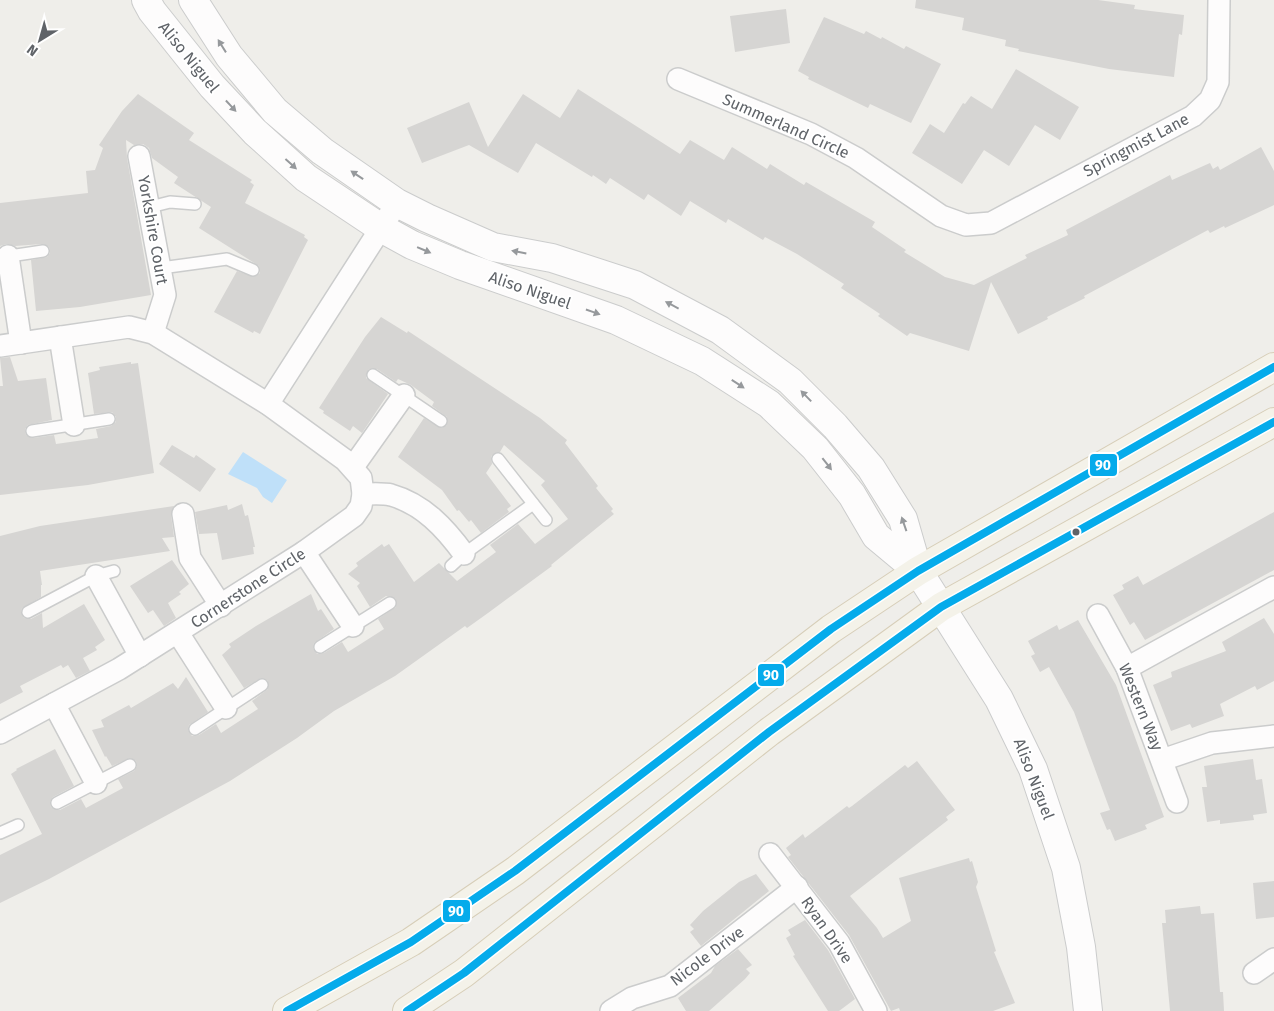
<svg xmlns="http://www.w3.org/2000/svg" width="1274" height="1011" viewBox="0 0 1274 1011" font-family="'Fira Sans',sans-serif">
  <style>
    .water { fill: #bfe0f9 }
    .building { fill: #d6d5d3 }
    .lines { fill: none; stroke-linecap: round; stroke-linejoin: round }
    .service-casing { stroke: #cbcccc; stroke-width: 14 }
    .minor-casing { stroke: #cbcccc; stroke-width: 24 }
    .tertiary-casing { stroke: #cbcccc; stroke-width: 30 }
    .primary-casing { stroke: #d7ceb8; stroke-width: 30 }
    .service { stroke: #fdfcfc; stroke-width: 11 }
    .minor { stroke: #fdfcfc; stroke-width: 21 }
    .tertiary { stroke: #fdfcfc; stroke-width: 28 }
    .primary { stroke: #f4f2e9; stroke-width: 28 }
    .bus-1-casing { stroke: #fff; stroke-width: 11 }
    .bus-1 { stroke: #05abeb; stroke-width: 8 }
    .oneway { fill: #96999c }
    .bus-dot { fill: #5f6368; stroke: #fff; stroke-width: 2 }
    .labels { text-anchor: middle; dominant-baseline: central; stroke-width: 4; stroke-linejoin: round; paint-order: stroke }
    .street-label { font-size: 16px; fill: #5f6368; stroke: #fff }
    .line-badge { stroke: #fff; stroke-width: 2 }
    .badge-label { font-size: 14px; text-anchor: middle; font-weight: bold; fill: #fff }
  </style>
  <rect width="100%" height="100%" fill="#efeeea"/>
  <path class="water" d="M243,452L287,480L272,503L263,497L257,488L228,474Z"/>
  <g class="building">
    <path d="M916,0H1098L1135,5L1134,9L1184,15L1182,35L1179,34L1174,77L1109,69L1018,51L1019,49L1005,46L1006,40L962,30L964,18L915,8Z"/>
    <path d="M786,9L790,43L735,52L730,16Z"/>
    <path d="M824,17L864,34L866,31L881,39L882,37L904,49L906,46L941,64L911,123L870,104L868,108L808,79L809,77L798,71Z"/>
    <path d="M1016,69L1079,107L1060,140L1035,125L1009,166L984,150L962,184L912,153L930,124L944,133L963,103L965,104L971,96L992,109Z"/>
    <path d="M578,89L680,154L690,140L724,160L732,147L767,169L770,164L804,185L806,182L875,222L872,227L906,250L904,252L945,277L974,285L1027,258L1025,255L1068,235L1066,230L1170,175L1172,180L1210,163L1213,169L1218,166L1220,170L1261,147L1274,171V205L1225,228L1224,226L1210,233L1208,230L1084,296L1085,298L1047,317L1048,319L1018,334L991,282L969,351L910,333L907,336L878,316L880,314L841,288L844,284L797,254L765,237L763,240L728,219L726,223L690,201L681,216L648,194L644,200L610,178L606,184L593,175L592,177L536,143L518,173L469,145L422,163L407,128L469,102L488,147L523,94L560,118Z"/>
    <path d="M138,94L194,133L189,140L252,180L250,182L254,185L245,203L305,235L304,237L308,240L260,334L254,331L253,333L214,312L237,271L254,277L260,273L259,266L199,228L211,207L174,183L178,177L152,158L149,148L143,144L134,145L126,140L127,158L151,295L80,307L36,311L31,260L47,257L50,253L49,247L42,244L15,246L7,244L0,246V203L88,193L86,171L95,170L103,148L99,145L122,111Z"/>
    <path d="M381,317L407,333L408,331L540,418L567,440L565,443L598,486L596,488L613,509L611,511L614,514L551,565L552,566L488,613L467,628L465,626L395,676L334,711L297,738L230,781L49,879L0,903V855L42,834L11,774L17,770L16,769L55,749L74,786L53,797L50,802L51,807L60,810L81,799L86,808L123,788L118,779L134,771L137,766L136,761L130,758L112,766L106,756L105,757L92,730L104,727L101,720L129,705L131,708L173,683L178,689L186,677L208,712L189,725L188,730L192,736L199,735L216,724L221,733L258,709L252,701L268,689V681L261,678L244,688L222,655L231,647L229,644L256,626L311,594L318,611L321,609L334,629L314,643L313,648L317,654L324,653L342,642L348,652L384,629L378,619L396,607V599L386,596L370,607L357,586L360,583L348,574L358,566L356,563L382,544L384,547L389,544L414,582L439,563L457,581L496,552L490,545L518,524L535,544L568,519L541,485L545,481L504,445L500,452L491,456L492,464L486,473L511,506L507,509L509,512L481,533L471,520L469,522L459,510L457,511L442,490L398,457L424,418L441,428L447,425V417L432,406L434,402L411,385L398,379L396,382L377,369H369L366,378L388,394L362,433L353,426L350,431L323,413L324,411L319,408L365,337Z"/>
    <path d="M10,357L18,381L46,378L52,420L28,425L25,429L26,435L33,438L54,435L56,444L98,438L96,429L111,426L116,422V417L112,412L94,414L88,373L100,370L99,367L131,362V364L138,363L154,473L88,485L0,495V386H3L0,358Z"/>
    <path d="M172,445L194,458L196,455L216,469L200,492L159,464Z"/>
    <path d="M242,504L245,516L248,515L255,547H253L254,554L222,560L217,533L199,534L195,512L227,505L228,510Z"/>
    <path d="M174,506L171,515L174,537L162,538L170,551L40,571L42,585H41V597L22,608L21,612L24,618L31,619L42,613L43,628L84,604L105,640L95,647L97,650L83,658L90,671L76,678L68,665L63,668L61,665L20,686L23,692L0,704V536L40,526Z"/>
    <path d="M1274,512V570L1145,640L1134,622L1130,625L1113,595L1124,589L1122,585L1138,576L1143,585Z"/>
    <path d="M172,560L189,584L179,592L181,594L168,603L176,618L164,626L153,610L148,613L130,586Z"/>
    <path d="M1264,618L1274,634V681L1257,690L1255,686L1220,704L1224,716L1192,728L1190,724L1171,731L1153,685L1172,677L1171,672L1226,651L1222,642Z"/>
    <path d="M1078,620L1116,685L1164,817L1145,825L1147,829L1115,841L1110,829L1107,830L1100,813L1110,810L1074,712L1049,667L1040,672L1031,656L1035,654L1028,641L1057,625L1059,630Z"/>
    <path d="M1253,759L1256,780L1262,779L1267,813L1253,815L1254,820L1220,824V820L1207,822L1202,787H1207L1204,766Z"/>
    <path d="M917,761L955,810L946,817L948,820L850,896L877,928L883,938L911,921L899,878L969,858L970,862L972,861L978,882L976,887L996,951L994,952L1015,1003L993,1011H900L899,1008L891,1011L849,935L788,857L791,855L786,848L803,834L805,838L847,806L849,808L852,806L905,765L908,768Z"/>
    <path d="M756,874L769,891L701,946L690,932L694,929L690,925L703,911L739,882Z"/>
    <path d="M1274,881V917L1256,919L1253,883Z"/>
    <path d="M1200,906L1201,914L1214,913L1220,992H1223L1224,1011H1170L1162,923H1166L1165,910Z"/>
    <path d="M805,920L828,950L855,999L839,1011H828L793,956L795,955L786,938L791,935L788,930Z"/>
    <path d="M738,949L752,965L746,969L750,973L745,979L709,1011H686L678,998L711,973L715,966Z"/>
  </g>
  <g class="lines">
    <g class="service-casing">
      <g id="service">
        <path d="M150,207L170,202L195,204"/>
        <path d="M3,257L43,251"/>
        <path d="M161,268L227,259L253,270"/>
        <path d="M373,375L441,421"/>
        <path d="M32,431L109,419"/>
        <path d="M498,459L546,520"/>
        <path d="M451,566L464,554L533,504"/>
        <path d="M28,612L96,576L114,571"/>
        <path d="M320,647L390,603"/>
        <path d="M195,729L262,685"/>
        <path d="M57,803L130,765"/>
        <path d="M0,833L18,825"/>
      </g>
    </g>
    <g class="minor-casing">
      <g id="minor">
        <path d="M678,79L811,134L856,158L941,216L966,225L991,223L1193,116L1210,100L1218,82L1219,0"/>
        <path d="M139,156L165,295L153,333"/>
        <path d="M8,256L21,343"/>
        <path d="M60,337L74,425"/>
        <path d="M0,346L129,327L153,333L268,404L345,460L361,478L363,494L361,506L354,516L304,552L119,669L0,733"/>
        <path d="M268,404L397,203"/>
        <path d="M353,467L404,395"/>
        <path d="M363,494C372,494 383,493 391,495C423,504 445,528 464,554"/>
        <path d="M183,514L190,558L221,606"/>
        <path d="M304,552L353,626"/>
        <path d="M96,576L140,656"/>
        <path d="M1098,615L1127,668L1177,802"/>
        <path d="M178,633L226,708"/>
        <path d="M1127,668L1274,587"/>
        <path d="M54,704L96,783"/>
        <path d="M1162,760L1212,743L1274,736"/>
        <path d="M770,854L839,943L876,1011"/>
        <path d="M1254,973L1274,959"/>
        <path d="M611,1011L632,998L670,986L797,887"/>
      </g>
    </g>
    <g class="tertiary-casing">
      <g id="tertiary">
        <path d="M146,0L152,11L212,86L255,132L306,178L381,228L412,245L460,265L616,320L702,361L769,404L815,448L852,495L876,536L918,571"/>
        <path d="M193,0L229,56L275,111L322,151L397,203L427,218L493,247L552,258L635,285L720,330L790,381L835,426L871,468L903,519L918,571L999,699L1033,769L1066,868L1081,947L1088,1011"/>
      </g>
    </g>
    <g class="primary-casing">
      <g id="primary">
        <path d="M287,1011L411,942L515,871L831,629L918,571L1274,367"/>
        <path d="M407,1011L464,973L769,732L941,607L1274,422"/>
      </g>
    </g>
    <use href="#service" class="service"/>
    <use href="#minor" class="minor"/>
    <use href="#tertiary" class="tertiary"/>
    <use href="#primary" class="primary"/>
    <g class="bus-1-casing">
      <g id="bus-1">
        <path d="M287,1011L411,942L515,871L831,629L918,571L1274,367"/>
        <path d="M407,1011L464,973L769,732L941,607L1274,422"/>
      </g>
    </g>
    <use href="#bus-1" class="bus-1"/>
  </g>
  <defs><path id="oneway-solid" d="M-6-.8H1V-3.2L6.5 0L1 3.2V.8H-6Z" transform="scale(1.25)"/></defs>
  <g class="oneway">
    <use href="#oneway-solid" transform="translate(222 46) rotate(-122)"/>
    <use href="#oneway-solid" transform="translate(231 106) rotate(47)"/>
    <use href="#oneway-solid" transform="translate(291 164) rotate(42)"/>
    <use href="#oneway-solid" transform="translate(357 175) rotate(-146)"/>
    <use href="#oneway-solid" transform="translate(424 250) rotate(23)"/>
    <use href="#oneway-solid" transform="translate(519 252) rotate(-169)"/>
    <use href="#oneway-solid" transform="translate(672 305) rotate(-152)"/>
    <use href="#oneway-solid" transform="translate(593 312) rotate(19)"/>
    <use href="#oneway-solid" transform="translate(738 384) rotate(33)"/>
    <use href="#oneway-solid" transform="translate(806 396) rotate(-134)"/>
    <use href="#oneway-solid" transform="translate(827 464) rotate(52)"/>
    <use href="#oneway-solid" transform="translate(904 524) rotate(-109)"/>
  </g>
  <circle class="bus-dot" cx="1076" cy="532" r="4.5"/>
  <g class="labels">
    <g class="street-label">
      <text transform="translate(189 57) rotate(51)">Aliso Niguel</text>
      <text transform="translate(786 126) rotate(24)">Summerland Circle</text>
      <text transform="translate(1136 145) rotate(-28)">Springmist Lane</text>
      <text transform="translate(153 230) rotate(80)">Yorkshire Court</text>
      <text transform="translate(530 290) rotate(19)">Aliso Niguel</text>
      <text transform="translate(248 588) rotate(-33)">Cornerstone Circle</text>
      <text transform="translate(1141 707) rotate(68)">Western Way</text>
      <text transform="translate(1034 779) rotate(69)">Aliso Niguel</text>
      <text transform="translate(827 930) rotate(55)">Ryan Drive</text>
      <text transform="translate(707 956) rotate(-37)">Nicole Drive</text>
    </g>
  </g>
  <g class="line-badge">
    <rect x="1089" y="453" width="29" height="24" rx="5" fill="#05abeb"/>
    <rect x="757" y="663" width="28" height="24" rx="5" fill="#05abeb"/>
    <rect x="442" y="899" width="29" height="24" rx="5" fill="#05abeb"/>
  </g>
  <g class="badge-label">
    <text x="1103" y="470">90</text>
    <text x="771" y="680">90</text>
    <text x="456" y="916">90</text>
  </g>
  <g transform="translate(40 40) rotate(217)" stroke="#ffffff" stroke-width="4" paint-order="stroke">
  <path d="M0-4L9 19L0 12L-9 19Z" fill="#5f6368"/>
  <text y="-8" font-size="14" font-weight="bold" text-anchor="middle" fill="#5f6368">N</text>
  </g>
</svg>
